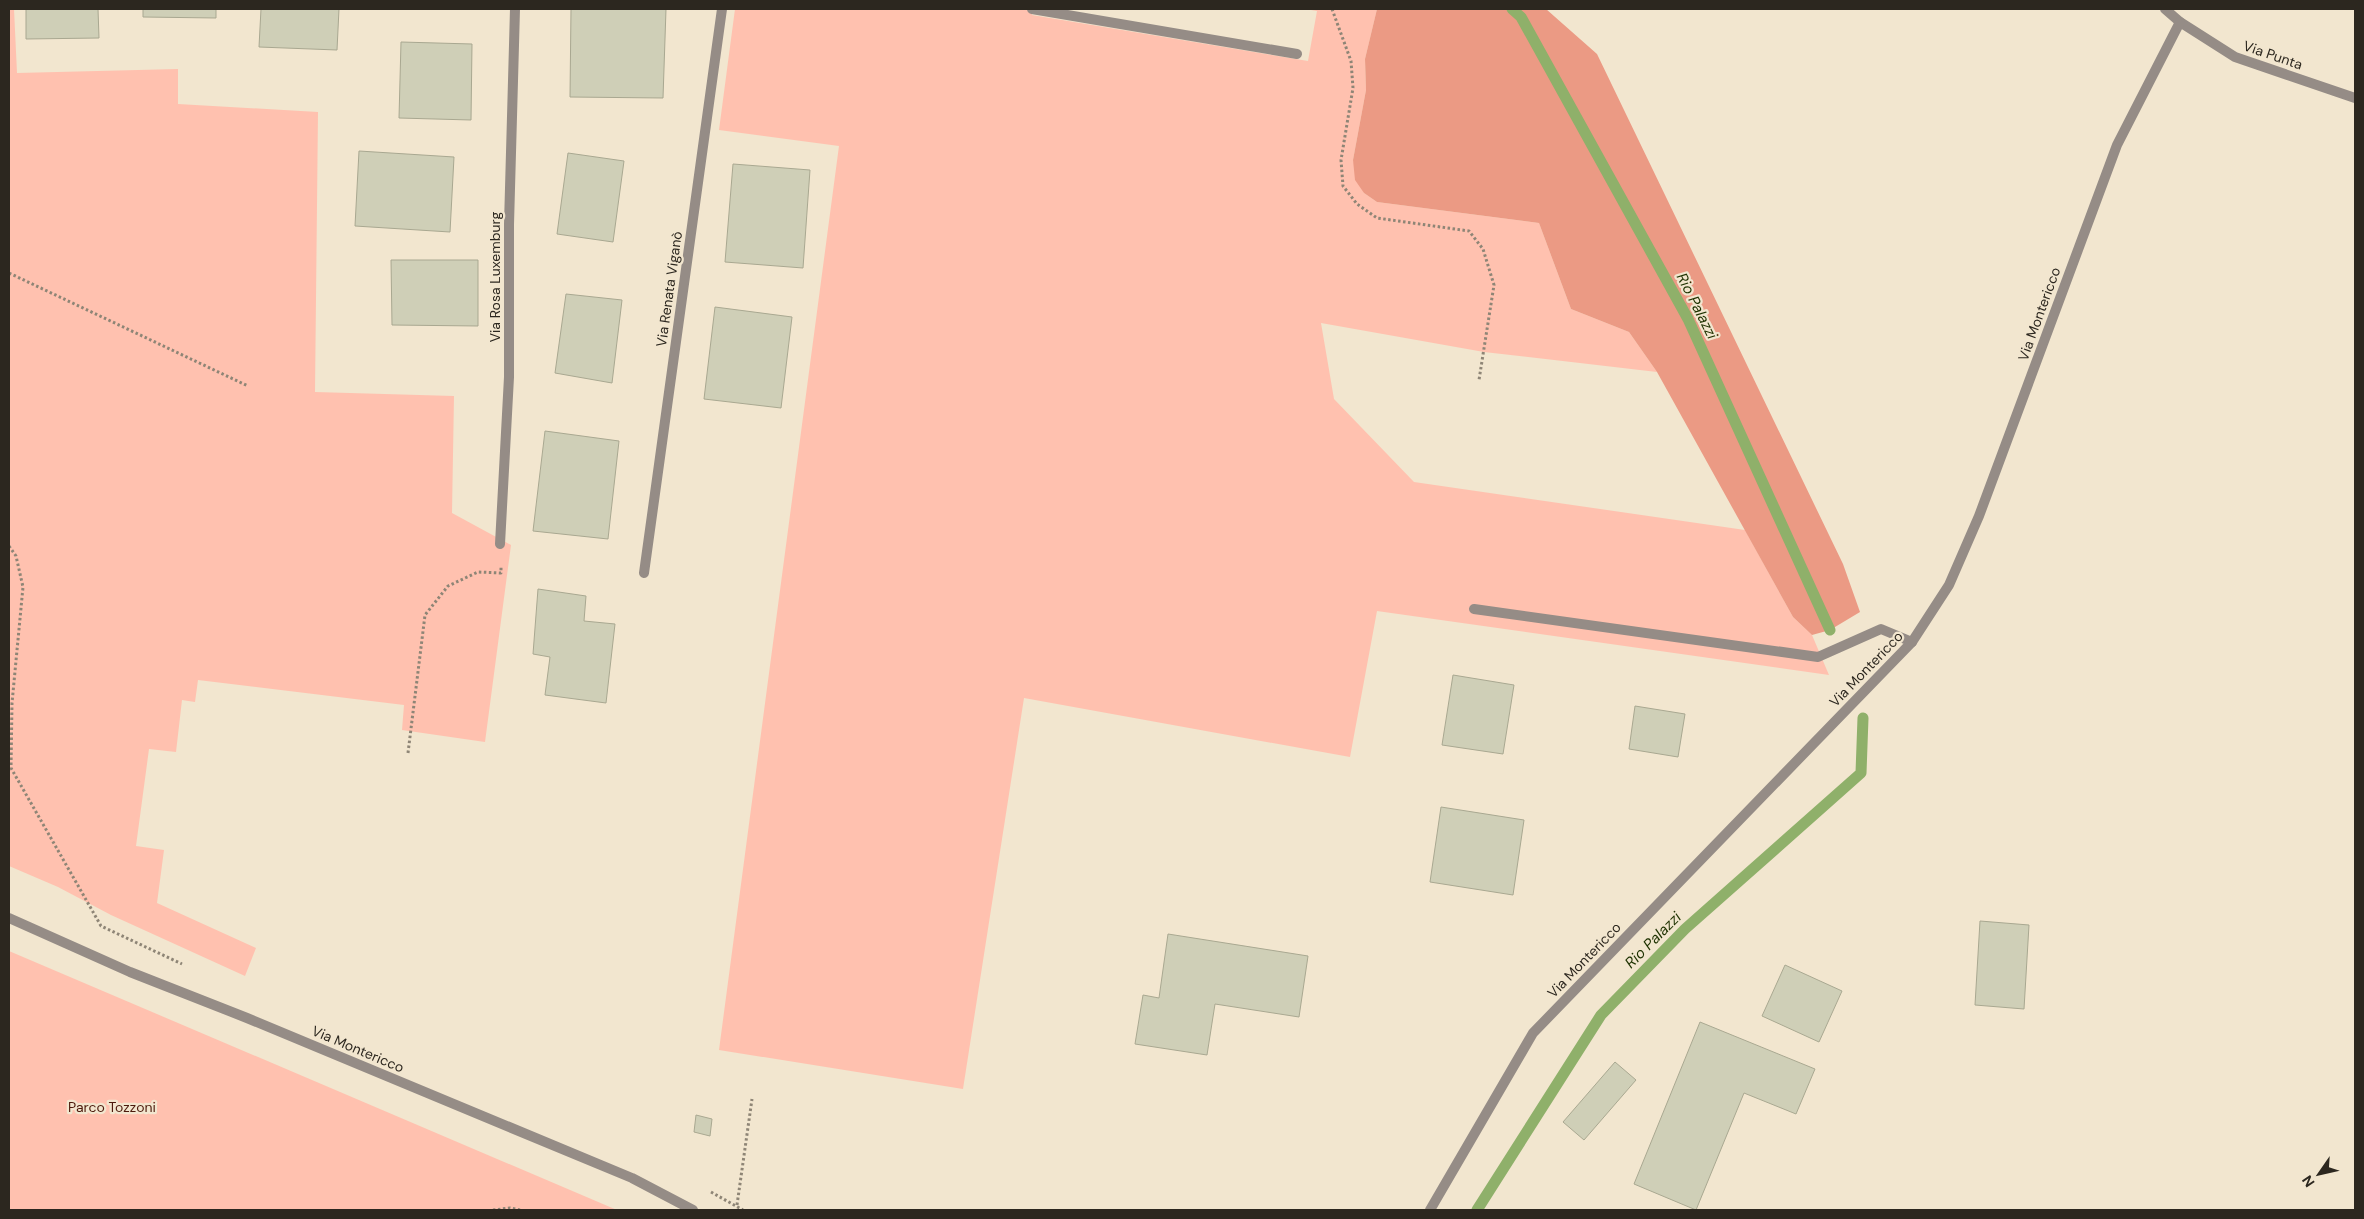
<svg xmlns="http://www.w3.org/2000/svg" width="2364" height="1219" viewBox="0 0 2364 1219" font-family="'DM Sans',sans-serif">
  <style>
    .green { fill: #ffc1af }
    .forest { fill: #eb9a84 }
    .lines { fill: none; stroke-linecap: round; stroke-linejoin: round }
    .stream { stroke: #8fb06a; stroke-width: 11 }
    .building { fill: #cfcfb7; stroke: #a9a891 }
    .path { stroke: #8e8576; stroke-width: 3; stroke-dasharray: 2.5 2.5; stroke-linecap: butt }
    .service { stroke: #958c86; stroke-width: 10 }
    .minor { stroke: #958c86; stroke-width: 10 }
    .labels { text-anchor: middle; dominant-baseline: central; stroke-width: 4.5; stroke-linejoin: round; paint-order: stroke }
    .street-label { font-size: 14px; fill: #2c271f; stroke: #f2e6cf }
    .park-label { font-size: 14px; fill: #4c1a0c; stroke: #f2e6cf }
    .water-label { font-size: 15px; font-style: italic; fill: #1e3200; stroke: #f2e6cf }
  </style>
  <rect width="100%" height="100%" fill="#f2e6cf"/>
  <g class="green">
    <path d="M9,9H14L17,73L178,69V104L318,112L315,392L454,396L452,513L511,545L485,742L402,730L404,705L198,680L195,702L182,700L176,752L149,749L136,846L164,850L157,903L256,948L245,976L111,915L58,887L9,866Z"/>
    <path d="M735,9H1032V15L1308,61L1317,11L1305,9H1377L1365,59L1366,90L1353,160L1364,193L1377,202L1539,223L1571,309L1629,332L1657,372L1484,352L1321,323L1334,399L1414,482L1745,530L1793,617L1812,635L1829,675L1377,611L1350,757L1024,698L963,1089L719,1050L839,146L719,130Z"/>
    <path d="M9,951L617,1210H9Z"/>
  </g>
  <path class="forest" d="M1377,9H1546L1597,54L1843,564L1860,612L1830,630L1812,635L1793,617L1657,372L1629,332L1571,309L1539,223L1377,202L1364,193L1355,180L1353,160L1366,90L1365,59Z"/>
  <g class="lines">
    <g class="stream">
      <path d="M1512,9L1521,17L1688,319L1830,630"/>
      <path d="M1477,1210L1601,1015L1685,929L1861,773L1863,718"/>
    </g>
  </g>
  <g class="building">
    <path d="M26,9H98L99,38L26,39Z"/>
    <path d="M143,9H216V18L143,17Z"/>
    <path d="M261,9H339L337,50L259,47Z"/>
    <path d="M571,9H666L663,98L570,97Z"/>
    <path d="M401,42L472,44L471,120L399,118Z"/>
    <path d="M359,151L454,157L450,232L355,226Z"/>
    <path d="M568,153L624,161L613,242L557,234Z"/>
    <path d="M733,164L810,170L803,268L725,262Z"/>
    <path d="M391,260H478V326L392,325Z"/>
    <path d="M566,294L622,300L612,383L555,373Z"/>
    <path d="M715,307L792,317L781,408L704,399Z"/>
    <path d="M545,431L619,441L608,539L533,531Z"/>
    <path d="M538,589L586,596L584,621L615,624L606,703L545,695L550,657L533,654Z"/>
    <path d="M1453,675L1514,685L1503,754L1442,745Z"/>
    <path d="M1635,706L1685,714L1678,757L1629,749Z"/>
    <path d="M1441,807L1524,820L1513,895L1430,882Z"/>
    <path d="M1980,921L2029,925L2024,1009L1975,1005Z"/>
    <path d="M1168,934L1308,956L1299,1017L1215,1004L1207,1055L1135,1044L1143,995L1159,998Z"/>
    <path d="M1785,965L1842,991L1819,1042L1762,1016Z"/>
    <path d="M1700,1022L1815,1069L1796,1114L1744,1093L1696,1210L1634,1184Z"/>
    <path d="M1615,1062L1636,1080L1584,1140L1563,1122Z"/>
    <path d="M696,1115L712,1119L710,1136L694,1132Z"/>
  </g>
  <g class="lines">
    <g class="path">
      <path d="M1332,9L1351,61L1353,88L1341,160L1343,186L1357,204L1377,218L1469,231L1483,249L1494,285L1479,380"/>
      <path d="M9,273L248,386"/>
      <path d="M9,546L16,556L23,587L12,703L11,768L101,926L182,964"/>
      <path d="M408,753L425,615L448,586L478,572L501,573V567"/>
      <path d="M711,1192L743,1210"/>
      <path d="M737,1205L752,1099"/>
      <path d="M493,1210L510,1208L520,1210"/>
    </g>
    <path class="service" d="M1474,609L1818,657L1881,629L1912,642"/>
    <g class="minor">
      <path d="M1032,9L1297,54"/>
      <path d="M2165,9L2180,22L2235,57L2355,98"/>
      <path d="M500,544L509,377V224L515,9"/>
      <path d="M644,573L722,9"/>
      <path d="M9,918L130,972L247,1018L632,1178L693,1210"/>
      <path d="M1430,1210L1533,1033L1912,642L1949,585L1979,516L2117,145L2180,22"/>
    </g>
  </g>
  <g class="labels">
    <g class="street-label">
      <text transform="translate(2273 55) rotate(19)">Via Punta</text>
      <text transform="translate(495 277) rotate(-90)">Via Rosa Luxemburg</text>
      <text transform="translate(669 289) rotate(-82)">Via Renata Viganò</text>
      <text transform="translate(2039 314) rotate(-70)">Via Montericco</text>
      <text transform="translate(1866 669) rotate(-46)">Via Montericco</text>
      <text transform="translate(1584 960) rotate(-46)">Via Montericco</text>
      <text transform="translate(358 1049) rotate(23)">Via Montericco</text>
    </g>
    <g class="park-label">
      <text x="112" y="1107">Parco Tozzoni</text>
    </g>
    <g class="water-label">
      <text transform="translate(1697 306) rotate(63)">Rio Palazzi</text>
      <text transform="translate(1653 940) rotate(-45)">Rio Palazzi</text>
    </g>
  </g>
  <rect width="2364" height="1219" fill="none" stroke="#2c271f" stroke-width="20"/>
  <g transform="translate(2319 1174) rotate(236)" stroke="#f2e6cf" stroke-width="4" paint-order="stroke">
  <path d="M0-4L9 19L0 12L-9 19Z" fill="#2c271f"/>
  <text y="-8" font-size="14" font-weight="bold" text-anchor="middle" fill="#2c271f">N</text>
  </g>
</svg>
